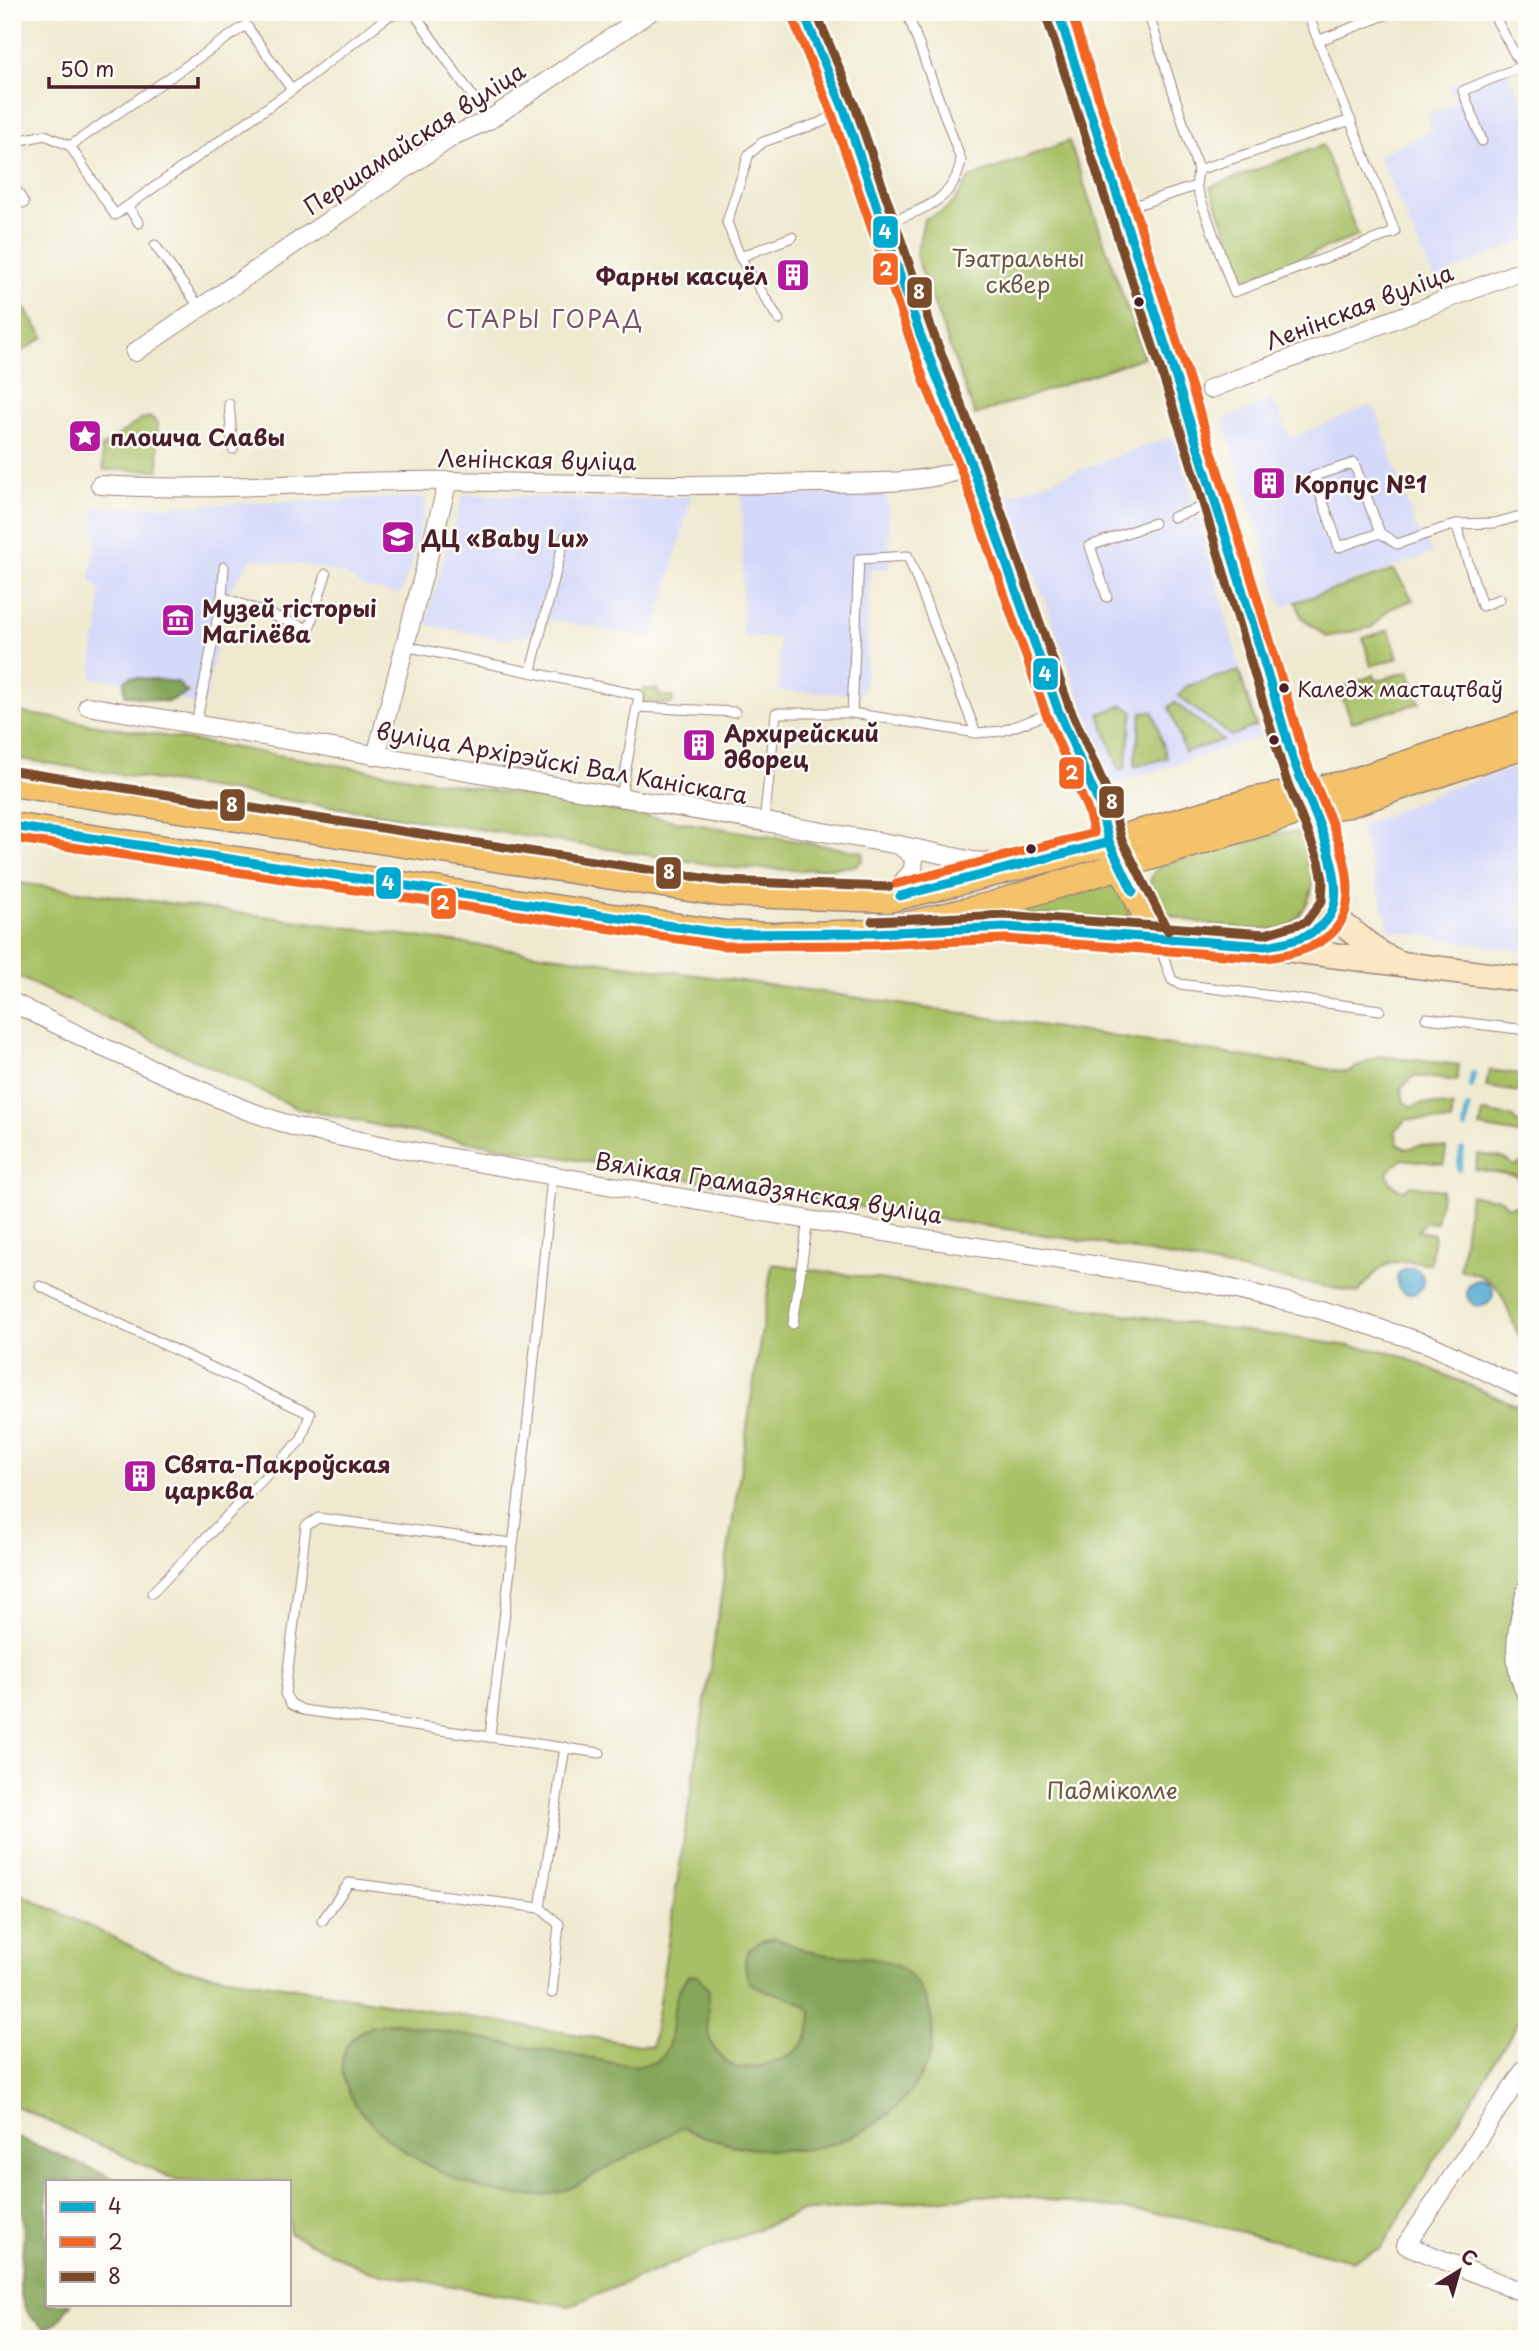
<svg xmlns="http://www.w3.org/2000/svg" width="1539" height="2351" viewBox="0 0 1539 2351" font-family="'Playpen Sans',sans-serif">
  <style>
    .built { fill: #d4d8f9 }
    .green { fill: #a7c065; stroke: #787048; stroke-width: 2 }
    .forest { fill: #85a65a; stroke: #686242; stroke-width: 2 }
    .water { fill: #57afd4; stroke: #506780; stroke-width: 2 }
    .lines { fill: none; stroke-linecap: round; stroke-linejoin: round }
    .stream { stroke: #57afd4; stroke-width: 6 }
    .lane-casing { stroke: #9c847d; stroke-width: 11 }
    .street-casing { stroke: #9c847d; stroke-width: 20 }
    .secondary-casing { stroke: #9c847d; stroke-width: 27 }
    .primary-casing { stroke: #9c847d; stroke-width: 29 }
    .lane { stroke: #fff; stroke-width: 9 }
    .street { stroke: #fff; stroke-width: 18 }
    .secondary { stroke: #fbe7c3; stroke-width: 24 }
    .primary { stroke: #f4c26a; stroke-width: 26 }
    .bus-1-casing { stroke: #fdfcf7; stroke-width: 14 }
    .bus-2-casing { stroke: #fdfcf7; stroke-width: 14 }
    .bus-3-casing { stroke: #fdfcf7; stroke-width: 14 }
    .bus-1 { stroke: #00a9ce; stroke-width: 9 }
    .bus-2 { stroke: #f26522; stroke-width: 9 }
    .bus-3 { stroke: #7a4b2a; stroke-width: 9 }
    .bus-dot { fill: #4a1f2b; stroke: #fdfcf7; stroke-width: 2.5 }
    .labels { text-anchor: middle; dominant-baseline: central; stroke-width: 5; stroke-linejoin: round; paint-order: stroke }
    .bus-label { font-size: 21px; fill: #4a1f2b; stroke: #fdfcf7; text-anchor: start }
    .street-label { font-size: 23px; fill: #4a1f2b; stroke: #fdfcf7 }
    .park-label { font-size: 23px; fill: #6b573f; stroke: #fdfcf7 }
    .poi-label { font-size: 23px; font-weight: bold; fill: #4a1f2b; stroke: #fdfcf7; text-anchor: start }
    .neighbourhood-label { font-size: 24px; letter-spacing: 2px; fill: #795169; stroke: #fdfcf7 }
    .line-badge { stroke: #fdfcf7; stroke-width: 2.5 }
    .badge-label { font-size: 19px; text-anchor: middle; font-weight: bold; fill: #fff }
  </style>
  <rect width="100%" height="100%" fill="#fdfcf7"/>
  <filter id="ink" filterUnits="userSpaceOnUse"><feTurbulence type="fractalNoise" baseFrequency=".0143" numOctaves="2"/><feDisplacementMap in="SourceGraphic" scale="14" xChannelSelector="R" yChannelSelector="G"/><feConvolveMatrix kernelMatrix="1 2 1 2 8 2 1 2 1" color-interpolation-filters="sRGB"/></filter>
  <filter id="wash" filterUnits="userSpaceOnUse"><feTurbulence type="fractalNoise" baseFrequency=".00686" numOctaves="4" result="noise"/><feDisplacementMap in="SourceGraphic" scale="28" xChannelSelector="R" yChannelSelector="G"/><feGaussianBlur stdDeviation="1.57" result="paint"/><feColorMatrix in="noise" values="0 0 0 0 0 0 0 0 0 0 0 0 0 0 0 0 0 1.4 0 .05"/><feComposite in="paint" operator="in"/></filter>
  <g filter="url(#wash)">
    <rect width="100%" height="100%" fill="#efe9cf"/>
    <g class="built">
      <path d="M1505,63L1527,113V240L1434,279L1378,155L1432,131L1428,115L1456,103L1449,85Z"/>
      <path d="M1273,399L1291,438L1370,405L1376,410L1415,526L1433,553L1282,607L1223,420Z"/>
      <path d="M1170,437L1177,442L1260,737L1111,785L1008,496Z"/>
      <path d="M463,494L619,500L692,496L653,638L551,620L534,622L530,635L505,640L425,624Z"/>
      <path d="M887,494L891,568L869,569L866,678L863,694L779,691V638L743,637L742,495Z"/>
      <path d="M422,497L426,502L412,564L400,595L363,587L347,575L305,565L252,559L230,589L203,707L124,681L92,678L94,638L98,635L100,590L90,580L95,549L94,508Z"/>
      <path d="M1527,764V942L1524,952L1390,930L1360,827L1444,790Z"/>
    </g>
    <g class="green">
      <path d="M1069,141L1144,357L975,415L916,256L924,219L942,212L954,202L969,178Z"/>
      <path d="M1323,145L1358,236L1245,279L1210,187Z"/>
      <path d="M12,290L44,337L12,358Z"/>
      <path d="M151,417L157,423L159,470H104L101,448L141,419Z"/>
      <path d="M1394,570L1413,600L1389,609L1372,627L1327,637L1302,618L1296,602Z"/>
      <path d="M1389,630L1398,658L1371,666L1363,638Z"/>
      <path d="M1239,671L1256,726L1231,736L1178,696L1187,686Z"/>
      <path d="M1409,671L1420,703L1352,722L1340,692L1345,686L1374,675L1377,681Z"/>
      <path d="M643,689H657L659,695L673,697L672,704L642,702Z"/>
      <path d="M1174,702L1223,740L1185,752L1169,707Z"/>
      <path d="M1123,705L1133,712L1125,768L1119,770L1099,714Z"/>
      <path d="M12,711L863,852V859L856,866L799,870L734,868L12,758Z"/>
      <path d="M1153,711L1167,758L1134,767L1142,712Z"/>
      <path d="M1284,832H1296C1309,843 1314,864 1313,881C1312,897 1301,919 1287,926C1269,935 1187,923 1169,914C1147,903 1142,876 1164,864Z"/>
      <path d="M12,882L807,990L1347,1072L1379,1056L1459,1065L1457,1081L1414,1076L1401,1088L1404,1102L1412,1107L1423,1103L1453,1107L1451,1122L1406,1119L1395,1131L1398,1144L1407,1149L1421,1145L1446,1148L1444,1164L1402,1159L1387,1172C1389,1182 1393,1188 1404,1190L1411,1185L1442,1190L1436,1223L1425,1222L1418,1231L1434,1234L1430,1264C1392,1256 1381,1263 1358,1293L1104,1244L808,1199L394,1129L297,1108L12,974Z"/>
      <path d="M1105,885H1116L1122,891L1129,915L1125,919L1019,914L1018,910Z"/>
      <path d="M1489,1070L1527,1075V1093L1486,1087Z"/>
      <path d="M1483,1112L1512,1117L1517,1123L1527,1122V1140L1519,1134L1480,1127Z"/>
      <path d="M1478,1154L1503,1158L1515,1166L1527,1160V1191L1517,1176L1475,1169Z"/>
      <path d="M1527,1194V1348C1499,1311 1514,1279 1460,1270L1470,1195L1501,1199L1507,1206C1516,1207 1523,1203 1527,1194Z"/>
      <path d="M772,1264L1392,1352L1527,1410V2016H1522L1381,2249L1351,2260L1182,2217L1001,2194L800,2212L569,2306L370,2272L289,2233V2181H178L12,2104V1890L180,1969L652,2047Z"/>
    </g>
    <g class="forest">
      <path d="M131,677L177,682L188,693L167,702L125,695L124,681Z"/>
      <path d="M775,1938C789,1943 805,1952 820,1954C846,1959 879,1953 902,1969C912,1976 920,1987 925,1998C951,2053 907,2111 857,2134C803,2160 734,2153 682,2127C658,2142 633,2154 608,2167C589,2178 572,2191 550,2194C488,2204 411,2164 369,2121C329,2080 330,2023 397,2023L620,2064C696,2076 655,2010 689,1975L698,1976L709,1990C707,2027 701,2048 738,2069C772,2067 816,2054 811,2012C794,1992 771,1997 750,1983C739,1957 747,1941 775,1938Z"/>
      <path d="M12,2135L120,2181H47V2304H71L57,2323L45,2329C0,2299 31,2257 22,2213C20,2206 14,2200 12,2194C8,2182 12,2149 12,2135Z"/>
    </g>
    <g class="water">
      <circle cx="1410" cy="1281" r="13"/>
      <circle cx="1480" cy="1293" r="13"/>
    </g>
    <g class="lines">
      <g class="stream">
        <path d="M1471,1086L1473,1074"/>
        <path d="M1465,1128L1468,1108"/>
        <path d="M1459,1169L1462,1150"/>
      </g>
    </g>
  </g>
  <g filter="url(#ink)">
    <g class="lines">
      <g class="lane-casing">
        <g id="lane">
          <path d="M388,12L390,15L414,13L489,120"/>
          <path d="M1148,12L1198,170L1196,186L1234,292L1395,232L1307,12"/>
          <path d="M1492,12L1527,76"/>
          <path d="M1320,40L1393,12"/>
          <path d="M1482,141L1463,91L1522,66"/>
          <path d="M12,142L45,135L70,146L115,215L292,90L390,15"/>
          <path d="M70,146L246,25L292,90"/>
          <path d="M1198,170L1351,120"/>
          <path d="M12,182L24,203"/>
          <path d="M128,207L139,223"/>
          <path d="M1124,209L1196,186"/>
          <path d="M886,223C921,210 955,201 961,160L907,12"/>
          <path d="M155,245L200,308"/>
          <path d="M740,257L792,237"/>
          <path d="M779,320L740,257L727,222L749,154L763,142L822,122L841,110"/>
          <path d="M229,404L233,449"/>
          <path d="M1173,517L1215,503"/>
          <path d="M1456,524L1482,606L1500,599"/>
          <path d="M1380,533L1354,463L1314,476L1339,547L1380,533L1397,544L1456,524L1495,523L1527,514"/>
          <path d="M222,597L309,629L326,574"/>
          <path d="M1107,597L1090,546L1154,523"/>
          <path d="M405,646L639,695L621,797"/>
          <path d="M531,670L565,536"/>
          <path d="M637,707L735,712"/>
          <path d="M852,713L859,559L908,556L976,733"/>
          <path d="M196,724L222,597L224,567"/>
          <path d="M764,822L776,713H852L976,733L1002,731L1057,711"/>
          <path d="M1158,942L1172,980L1180,984L1380,1010"/>
          <path d="M1426,1018L1527,1030"/>
          <path d="M40,1286L310,1414L301,1440L152,1593"/>
          <path d="M793,1324L808,1220"/>
          <path d="M512,1543L318,1518L306,1526L285,1694L291,1704L303,1710L600,1753"/>
          <path d="M490,1735L527,1429L552,1176"/>
          <path d="M540,1908L565,1747"/>
          <path d="M322,1921L349,1883L540,1908L559,1924L552,1993"/>
        </g>
      </g>
      <g class="street-casing">
        <g id="street">
          <path d="M135,352L455,135L489,120L650,12"/>
          <path d="M1210,389L1527,269"/>
          <path d="M100,485C217,493 333,479 450,481C571,484 693,487 815,483C867,482 923,486 972,466"/>
          <path d="M88,706L899,845L973,861L1005,863"/>
          <path d="M376,756L448,481"/>
          <path d="M889,898L913,870L914,857L899,845"/>
          <path d="M12,1002L100,1046L243,1109L295,1127L389,1147L815,1221L1211,1284L1318,1309L1431,1345L1527,1391"/>
          <path d="M1527,1587C1518,1622 1508,1662 1527,1695"/>
          <path d="M1527,2066L1406,2245L1527,2294"/>
        </g>
      </g>
      <g class="secondary-casing">
        <g id="secondary">
          <path d="M1330,914L1382,955L1395,961"/>
          <path d="M1269,947L1527,980"/>
        </g>
      </g>
      <g class="primary-casing">
        <g id="primary">
          <path d="M803,12C817,45 832,77 844,110C887,229 920,351 972,466L1058,710L1099,804L1109,842L1157,937"/>
          <path d="M12,783L721,893L889,899L1040,861L1256,800L1346,784L1527,724"/>
          <path d="M12,826L725,934L773,936L873,933L989,906L1310,808L1349,804L1527,744"/>
          <path d="M938,930L1005,927L1265,946C1298,942 1336,932 1336,890C1337,861 1319,832 1309,805C1298,779 1291,752 1283,725C1214,485 1134,249 1058,12"/>
        </g>
      </g>
      <use href="#lane" class="lane"/>
      <use href="#street" class="street"/>
      <use href="#secondary" class="secondary"/>
      <use href="#primary" class="primary"/>
      <g class="bus-1-casing">
        <g id="bus-1">
          <path d="M803,12L844,110L920,334L972,466L1058,710L1099,804L1109,842L1133,892"/>
          <path d="M12,826L725,934L873,933L1005,927L1265,946C1293,942 1330,934 1335,901C1341,859 1303,792 1290,750C1218,502 1137,258 1058,12"/>
          <path d="M900,896L1109,842"/>
        </g>
      </g>
      <g class="bus-2-casing">
        <g id="bus-2">
          <path d="M792,17L832,114L925,383L961,470L1046,714L1087,808L1094,833L896,884"/>
          <path d="M12,838L724,946L873,945L1005,939L1265,958C1299,954 1341,943 1347,904C1355,854 1316,796 1302,748C1230,501 1150,257 1071,12"/>
        </g>
      </g>
      <g class="bus-3-casing">
        <g id="bus-3">
          <path d="M816,12L855,106L932,330L984,462L1069,706L1111,800L1121,838L1168,931"/>
          <path d="M14,771L722,881L889,887"/>
          <path d="M872,921L1006,915L1265,934L1306,922L1322,901L1323,880L1319,861L1286,779L1190,460L1046,16"/>
        </g>
      </g>
      <use href="#bus-1" class="bus-1"/>
      <use href="#bus-2" class="bus-2"/>
      <use href="#bus-3" class="bus-3"/>
    </g>
  </g>
  <defs>
    <g id="building-square" transform="scale(1.75)"><rect x="-9" y="-9" width="18" height="18" rx="4" fill="#b5179e" stroke="#fdfcf7"/><path d="M-4-6H4V6H1V3H-1V6H-4ZM-2.5-4.3h1.7v1.8h-1.7ZM.8-4.3h1.7v1.8H.8ZM-2.5-1h1.7V.8h-1.7ZM.8-1h1.7V.8H.8Z" fill="#fff"/></g>
    <g id="sight-square" transform="scale(1.75)"><rect x="-9" y="-9" width="18" height="18" rx="4" fill="#b5179e" stroke="#fdfcf7"/><path d="M0-6L1.8-2.2L6-1.7L2.9 1.2L3.7 5.4L0 3.3L-3.7 5.4L-2.9 1.2L-6-1.7L-1.8-2.2Z" fill="#fff"/></g>
    <g id="school-square" transform="scale(1.75)"><rect x="-9" y="-9" width="18" height="18" rx="4" fill="#b5179e" stroke="#fdfcf7"/><path d="M0-5L7-2L0 1L-7-2ZM-4 1L0 2.5L4 1V4Q0 6-4 4Z" fill="#fff"/></g>
    <g id="museum-square" transform="scale(1.75)"><rect x="-9" y="-9" width="18" height="18" rx="4" fill="#b5179e" stroke="#fdfcf7"/><path d="M0-6L6-3V-2H-6V-3ZM-5-1h2V3h-2ZM-1-1h2V3h-2ZM3-1h2V3H3ZM-6 4H6V6H-6Z" fill="#fff"/></g>
  </defs>
  <g fill-rule="evenodd">
    <use href="#building-square" x="793" y="275"/>
    <use href="#sight-square" x="85" y="436"/>
    <use href="#building-square" x="1269" y="483"/>
    <use href="#school-square" x="398" y="537"/>
    <use href="#museum-square" x="178" y="620"/>
    <use href="#building-square" x="699" y="745"/>
    <use href="#building-square" x="140" y="1476"/>
  </g>
  <g class="bus-dot">
    <circle cx="1139" cy="302" r="6"/>
    <circle cx="1284" cy="688" r="6"/>
    <circle cx="1274" cy="740" r="6"/>
    <circle cx="1031" cy="849" r="6"/>
  </g>
  <g class="labels">
    <g class="bus-label">
      <text x="1297" y="688">Каледж мастацтваў</text>
    </g>
    <g class="street-label">
      <text transform="translate(414 138) rotate(-33)">Першамайская вуліца</text>
      <text transform="translate(1359 306) rotate(-21)">Ленінская вуліца</text>
      <text transform="translate(537 459) rotate(1)">Ленінская вуліца</text>
      <text transform="translate(562 762) rotate(10)">вуліца Архірэйскі Вал Каніскага</text>
      <text transform="translate(769 1187) rotate(9)">Вялікая Грамадзянская вуліца</text>
    </g>
    <g class="park-label">
      <text x="1018" y="257">Тэатральны<tspan x="1018" dy="26">сквер</tspan></text>
      <text x="1112" y="1789">Падміколле</text>
    </g>
    <g class="poi-label">
      <text x="768" y="275" text-anchor="end">Фарны касцёл</text>
      <text x="110" y="436">плошча Славы</text>
      <text x="1294" y="483">Корпус №1</text>
      <text x="422" y="537">ДЦ «Baby Lu»</text>
      <text x="202" y="607">Музей гісторыі<tspan x="202" dy="26">Магілёва</tspan></text>
      <text x="724" y="732">Архирейский<tspan x="724" dy="26">дворец</tspan></text>
      <text x="164" y="1463">Свята-Пакроўская<tspan x="164" dy="26">царква</tspan></text>
    </g>
    <g class="neighbourhood-label">
      <text x="545" y="318">СТАРЫ ГОРАД</text>
    </g>
  </g>
  <g class="line-badge">
    <rect x="872" y="215" width="27" height="34" rx="7" fill="#00a9ce"/>
    <rect x="872" y="252" width="27" height="34" rx="7" fill="#f26522"/>
    <rect x="906" y="276" width="27" height="33" rx="7" fill="#7a4b2a"/>
    <rect x="1032" y="657" width="27" height="34" rx="7" fill="#00a9ce"/>
    <rect x="1058" y="756" width="27" height="34" rx="7" fill="#f26522"/>
    <rect x="1098" y="785" width="27" height="34" rx="7" fill="#7a4b2a"/>
    <rect x="219" y="788" width="27" height="34" rx="7" fill="#7a4b2a"/>
    <rect x="655" y="856" width="27" height="34" rx="7" fill="#7a4b2a"/>
    <rect x="375" y="866" width="27" height="34" rx="7" fill="#00a9ce"/>
    <rect x="430" y="887" width="27" height="33" rx="7" fill="#f26522"/>
  </g>
  <g class="badge-label">
    <text x="885" y="239">4</text>
    <text x="886" y="276">2</text>
    <text x="919" y="299">8</text>
    <text x="1045" y="681">4</text>
    <text x="1072" y="780">2</text>
    <text x="1112" y="809">8</text>
    <text x="232" y="812">8</text>
    <text x="669" y="879">8</text>
    <text x="388" y="890">4</text>
    <text x="443" y="910">2</text>
  </g>
  <rect width="1539" height="2351" fill="none" stroke="#fdfcf7" stroke-width="42"/>
  <rect x="46" y="2180" width="245" height="126" fill="#fdfcf7" stroke="#b5a4a5" stroke-width="2"/>
  <rect x="60" y="2202" width="35" height="10" fill="#00a9ce" stroke="#b5a4a5" stroke-width="2"/>
  <text x="108" y="2214" font-size="21" fill="#4a1f2b">4</text>
  <rect x="60" y="2237" width="35" height="10" fill="#f26522" stroke="#b5a4a5" stroke-width="2"/>
  <text x="108" y="2250" font-size="21" fill="#4a1f2b">2</text>
  <rect x="60" y="2272" width="35" height="10" fill="#7a4b2a" stroke="#b5a4a5" stroke-width="2"/>
  <text x="108" y="2284" font-size="21" fill="#4a1f2b">8</text>
  <g transform="translate(1459 2271) rotate(37)" stroke="#fdfcf7" stroke-width="5" paint-order="stroke">
  <path d="M0-5L12 26L0 18L-12 26Z" fill="#4a1f2b"/>
  <text y="-10" font-size="19" font-weight="bold" text-anchor="middle" fill="#4a1f2b">С</text>
  </g>
  <path d="M49 77v10h149v-10" fill="none" stroke="#4a1f2b" stroke-width="3.5"/>
  <text x="60" y="77" font-size="21" fill="#4a1f2b" stroke="#fdfcf7" stroke-width="5" paint-order="stroke">50 m</text>
</svg>
